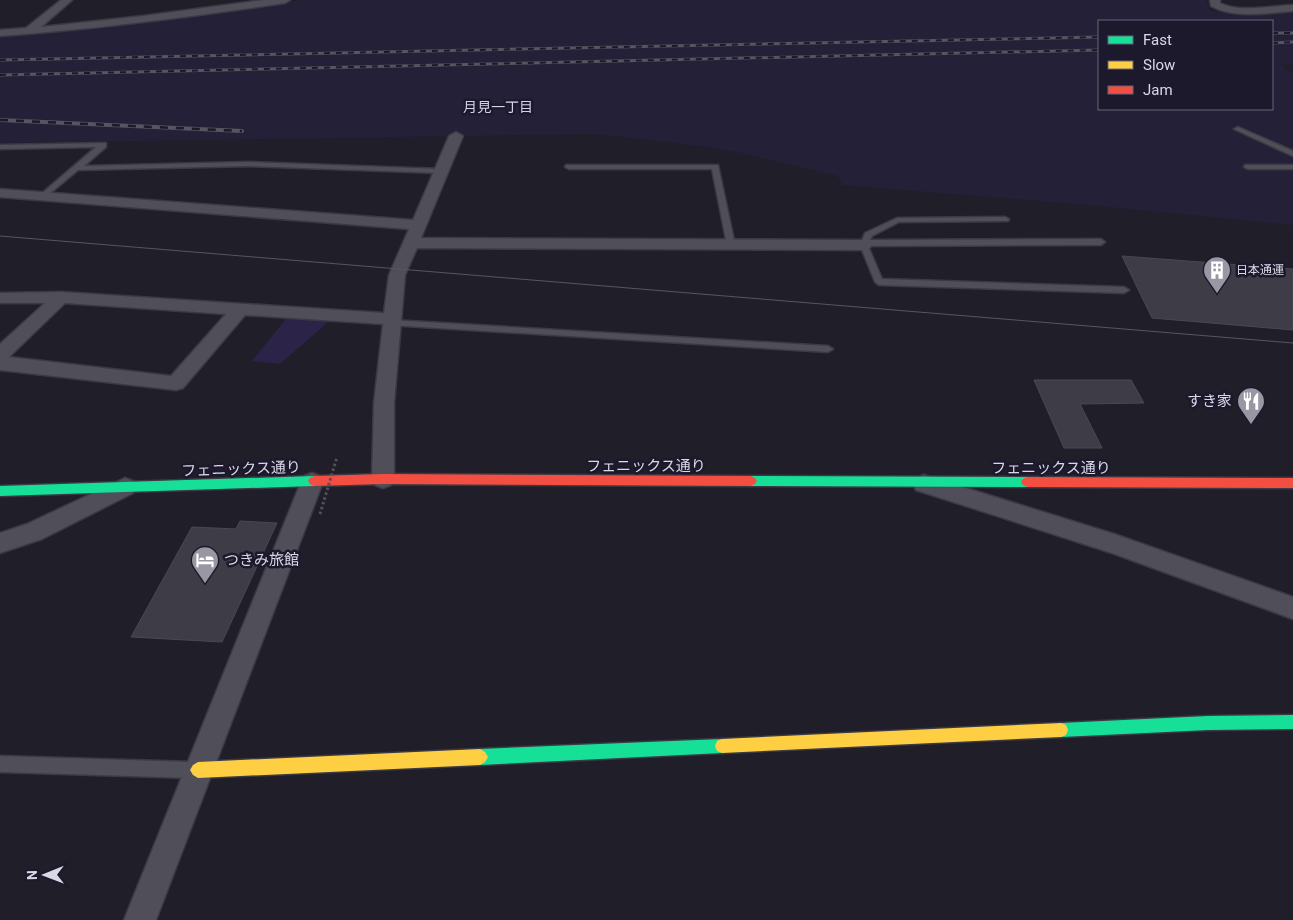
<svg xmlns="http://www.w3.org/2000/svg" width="1293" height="920" viewBox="0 0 1293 920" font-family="Roboto,'Noto Sans JP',sans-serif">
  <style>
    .built { fill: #242038; fill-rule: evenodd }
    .green { fill: #2b2348 }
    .building { fill: #3e3c47; stroke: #4a4852 }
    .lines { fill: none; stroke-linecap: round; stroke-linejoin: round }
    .lane-casing { stroke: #3b3943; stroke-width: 3 }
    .street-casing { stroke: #3b3943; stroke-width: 3 }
    .fast-casing { stroke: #3b3943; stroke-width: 3 }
    .slow-casing { stroke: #3b3943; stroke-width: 3 }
    .jam-casing { stroke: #3b3943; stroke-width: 3 }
    .lane { fill: #504e59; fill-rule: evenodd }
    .street { fill: #504e59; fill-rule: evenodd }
    .fast { fill: #16e098; fill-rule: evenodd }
    .slow { fill: #ffcf43; fill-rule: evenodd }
    .jam { fill: #f24e42; fill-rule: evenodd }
    .tram { stroke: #57555f; stroke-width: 1 }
    .rail-far1-casing { stroke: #57555f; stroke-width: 3 }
    .rail-casing { stroke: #57555f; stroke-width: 4 }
    .rail-far1 { stroke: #1d192d; stroke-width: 2; stroke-dasharray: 6; stroke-linecap: butt }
    .rail { stroke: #1d192d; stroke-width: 2.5; stroke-dasharray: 8; stroke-linecap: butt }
    .path-bridge { stroke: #52505a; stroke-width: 3; stroke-dasharray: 2.5 2.5; stroke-linecap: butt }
    .labels { text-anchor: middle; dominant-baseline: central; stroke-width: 5; stroke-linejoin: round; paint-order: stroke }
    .far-poi-label { font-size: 12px; fill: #dad8e7; stroke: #1d192d; text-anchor: start }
    .far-neighbourhood-label { font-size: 14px; fill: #d6d2ee; stroke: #1d192d }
    .poi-label { font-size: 15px; fill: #dad8e7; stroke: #1d192d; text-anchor: end }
    .street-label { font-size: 15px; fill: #dad8e7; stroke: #1d192d }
  </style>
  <rect width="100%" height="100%" fill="#201e29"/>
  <path class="built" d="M301,0H1206L1211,11H1293V64L1281,65L1293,74V225L1089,205L842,185L838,176L741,153L701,146L596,134L0,143V35L148,22ZM1099,21H1272V109H1099Z"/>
  <path class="green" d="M289,315L333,318L280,364L252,361Z"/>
  <g class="building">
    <path d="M1122,256L1293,269V330L1152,318Z"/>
    <path d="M1034,380H1131L1144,403L1080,404L1102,448H1064Z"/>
    <path d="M240,521L277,523L222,642L131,637L192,527L236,529Z"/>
  </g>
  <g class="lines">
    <g class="lane-casing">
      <g id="lane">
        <path d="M1238,127L1293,151V156L1236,130L1234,129Z"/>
        <path d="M106,143V147L84,166L248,162L441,169L445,171L441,173L248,166L78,170L43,199H40V195L96,147L0,149V145Z"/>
        <path d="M566,165H718L735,245L731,248L727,245L712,169H569L565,167Z"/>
        <path d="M1245,165H1293V169H1248L1244,167Z"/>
        <path d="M1005,217L1009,219L1008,221L899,222L872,236L870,240L1101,239L1105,242L1101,245L868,246L882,279L1124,287L1129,290L1124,293L879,285L875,282L860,245L865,233L897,218Z"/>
        <path d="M392,320L828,346L833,349L828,352L389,325V321Z"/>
        <path d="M0,756L193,762L198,765L201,770L198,775L193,778L0,772Z"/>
      </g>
    </g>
    <g class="street-casing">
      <g id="street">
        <path d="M61,0H72L41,27L143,16L264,0H290L285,3C190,17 95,29 0,36V30L26,28Z"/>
        <path d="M1210,0H1220V3C1240,13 1271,6 1293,5V11C1267,13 1235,19 1211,6Z"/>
        <path d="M456,132L463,136L421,238L864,240L870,242L872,245L870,248L864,250L417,248L405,275L394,403V479L391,485L383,488L375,485L372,479L374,403L383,324L245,315L183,388L176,390L0,370V344L45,303H0V293L61,292L384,313L389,275L409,229L0,197V189L413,220L449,136ZM65,303L226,314L171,376L9,357Z"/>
        <path d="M312,473L320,476L323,482L156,920H124L301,482L304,476Z"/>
        <path d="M924,475L1114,534L1293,597V619L1112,553L916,490L913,484L916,478Z"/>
        <path d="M125,478L133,481L136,487L133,493L42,539L0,553V533L27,524Z"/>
      </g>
    </g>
    <g class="fast-casing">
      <g id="fast">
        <path d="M314,476L318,478L320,481L318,484L314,486L0,496V486Z"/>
        <path d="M751,476L1027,477L1031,479L1033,482L1031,485L1027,487L751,486L747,484L745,481L747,478Z"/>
        <path d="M1293,715V729L1208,730L1061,737L1056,735L1054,730L1056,725L1061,723L1208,716Z"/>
        <path d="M722,739L727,741L729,746L727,751L722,753L480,765L475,762L472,757L475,752L480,749Z"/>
      </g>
    </g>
    <g class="slow-casing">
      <g id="slow">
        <path d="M1061,723L1066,725L1068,730L1066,735L1061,737L722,753L717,751L715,746L717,741L722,739Z"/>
        <path d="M480,749L485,752L488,757L485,762L480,765L198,778L193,775L190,770L193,765L198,762Z"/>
      </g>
    </g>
    <g class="jam-casing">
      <g id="jam">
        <path d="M383,474L751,476L755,478L757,481L755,484L751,486L383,484L314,486L310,484L308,481L310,478L314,476Z"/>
        <path d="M1027,477L1293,478V488L1027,487L1023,485L1021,482L1023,479Z"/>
      </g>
    </g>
    <use href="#lane" class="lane"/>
    <use href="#street" class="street"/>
    <use href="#fast" class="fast"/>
    <use href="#slow" class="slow"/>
    <use href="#jam" class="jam"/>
    <path class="tram" d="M0,236L1293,343"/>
    <g class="rail-far1-casing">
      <g id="rail-far1">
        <path d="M1272,33H1293"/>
        <path d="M1272,43L1293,42"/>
        <path d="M0,60L1099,37"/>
        <path d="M0,75L1099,50"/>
      </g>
    </g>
    <g class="rail-casing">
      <path id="rail" d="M0,120L242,131"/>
    </g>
    <use href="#rail-far1" class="rail-far1"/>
    <use href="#rail" class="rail"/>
    <path class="path-bridge" d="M320,514L337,457"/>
  </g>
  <defs>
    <g id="building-pin" transform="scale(1.4375)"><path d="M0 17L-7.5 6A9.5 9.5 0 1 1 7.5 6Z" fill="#9997a4" stroke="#1d192d"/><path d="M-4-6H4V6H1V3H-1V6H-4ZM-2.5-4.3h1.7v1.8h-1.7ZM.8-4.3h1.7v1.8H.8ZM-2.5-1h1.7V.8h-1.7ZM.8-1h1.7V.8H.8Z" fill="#fff"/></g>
    <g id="restaurant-pin" transform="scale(1.4375)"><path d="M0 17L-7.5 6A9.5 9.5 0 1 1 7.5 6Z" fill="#9997a4" stroke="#1d192d"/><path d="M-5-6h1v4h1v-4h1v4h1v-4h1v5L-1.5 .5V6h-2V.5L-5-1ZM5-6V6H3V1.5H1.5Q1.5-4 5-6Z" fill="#fff"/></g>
    <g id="hotel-pin" transform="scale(1.4375)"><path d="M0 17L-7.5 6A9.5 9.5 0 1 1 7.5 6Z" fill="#9997a4" stroke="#1d192d"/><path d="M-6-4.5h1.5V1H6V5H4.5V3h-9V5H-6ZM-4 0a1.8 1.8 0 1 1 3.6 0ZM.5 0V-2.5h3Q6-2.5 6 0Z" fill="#fff"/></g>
  </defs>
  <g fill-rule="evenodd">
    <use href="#building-pin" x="1217" y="270"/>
    <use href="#restaurant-pin" x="1251" y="401"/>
    <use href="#hotel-pin" x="205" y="560"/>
  </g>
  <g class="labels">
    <g class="far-poi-label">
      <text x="1236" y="270">日本通運</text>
    </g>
    <g class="far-neighbourhood-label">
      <text x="498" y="107">月見一丁目</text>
    </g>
    <g class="poi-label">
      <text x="1232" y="401">すき家</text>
      <text x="224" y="560" text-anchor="start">つきみ旅館</text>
    </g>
    <g class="street-label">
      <text x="646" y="466">フェニックス通り</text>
      <text x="1051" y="468">フェニックス通り</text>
      <text transform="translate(241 469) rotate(-2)">フェニックス通り</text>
    </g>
  </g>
  <rect x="1098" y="20" width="175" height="90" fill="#1d192d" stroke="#696577"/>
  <rect x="1108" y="36" width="25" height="8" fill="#16e098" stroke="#696577"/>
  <text x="1143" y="45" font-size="15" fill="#dad8e7">Fast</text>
  <rect x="1108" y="61" width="25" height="8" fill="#ffcf43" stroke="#696577"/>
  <text x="1143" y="70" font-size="15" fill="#dad8e7">Slow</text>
  <rect x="1108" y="86" width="25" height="8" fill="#f24e42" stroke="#696577"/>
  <text x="1143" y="95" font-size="15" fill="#dad8e7">Jam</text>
  <g transform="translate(45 875) rotate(269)" stroke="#1d192d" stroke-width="4" paint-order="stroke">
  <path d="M0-4L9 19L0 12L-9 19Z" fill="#dad8e7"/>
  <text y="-8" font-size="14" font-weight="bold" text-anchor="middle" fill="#dad8e7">N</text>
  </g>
</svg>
